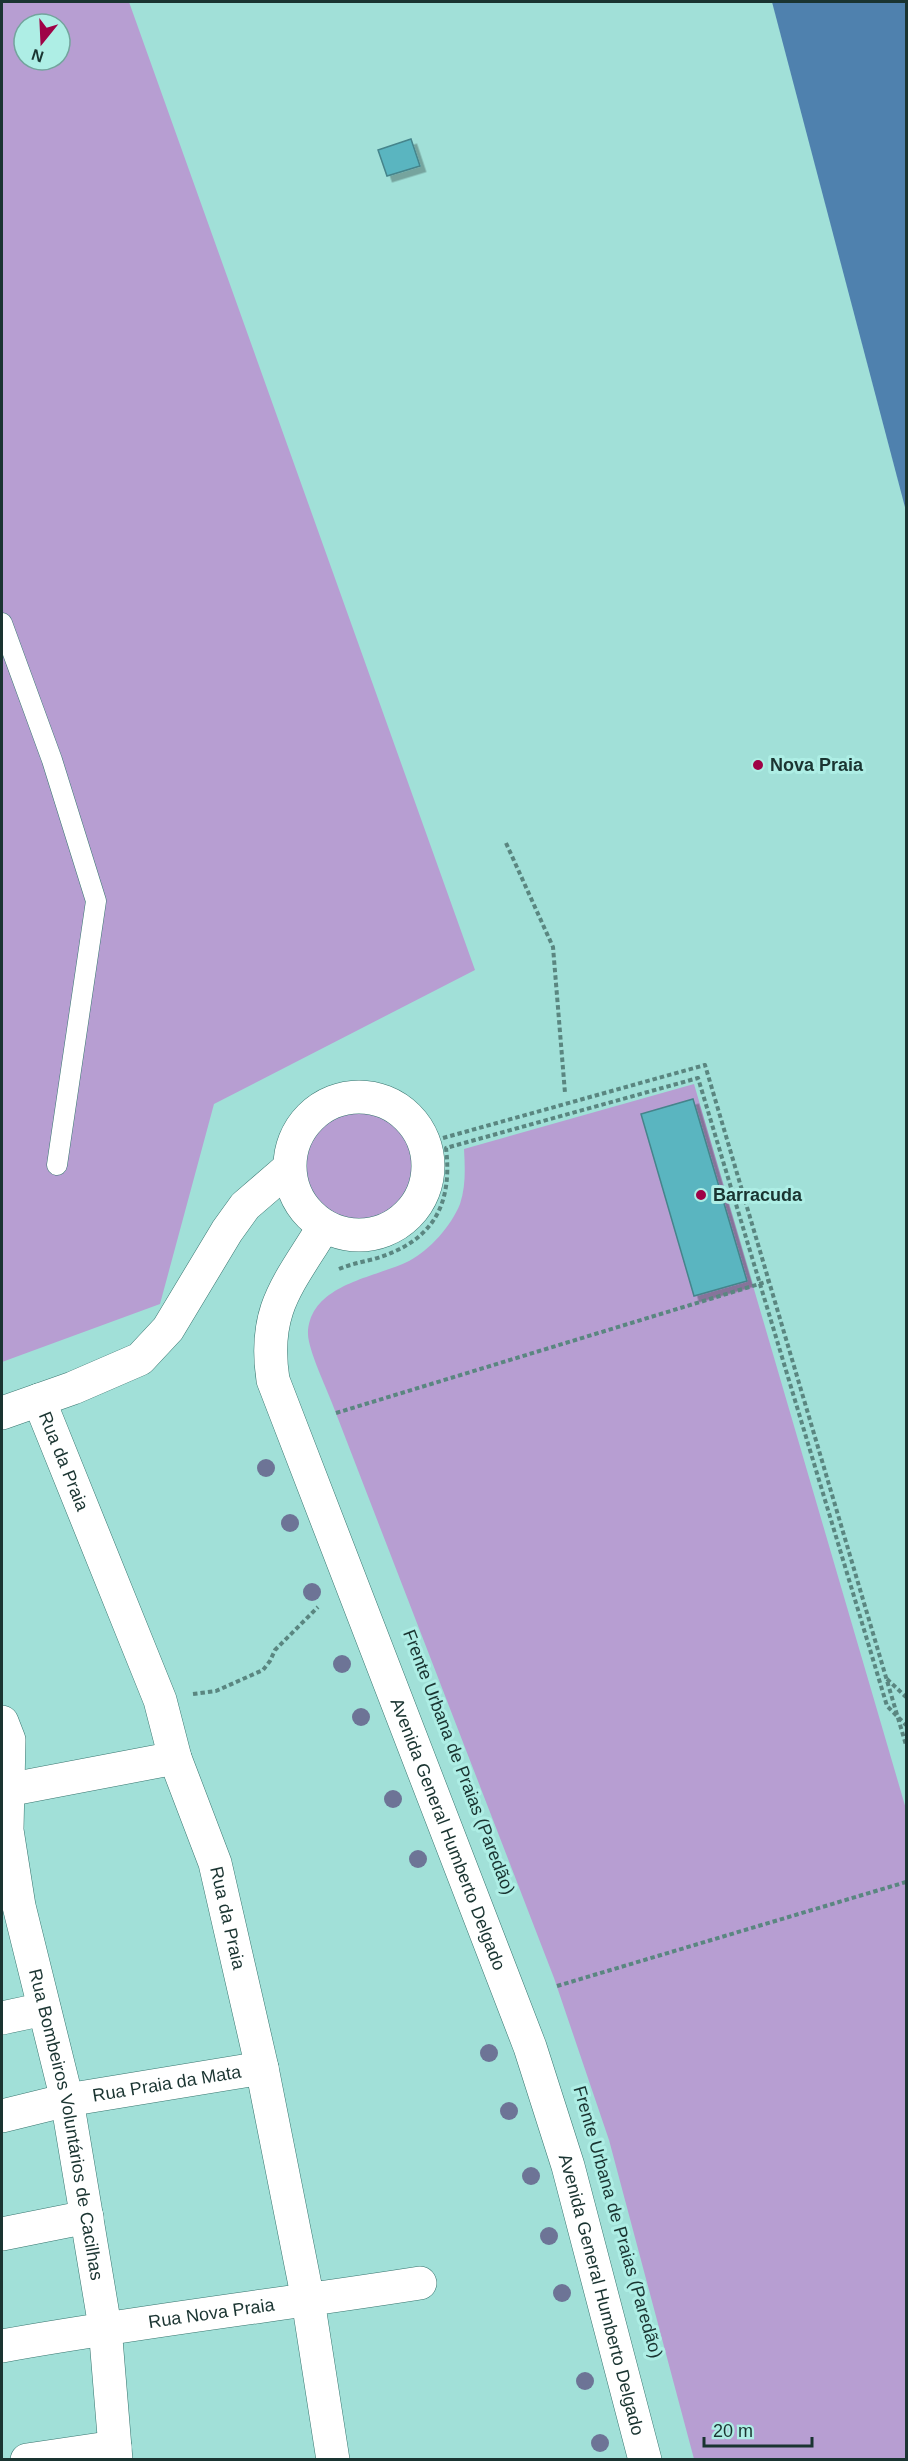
<svg xmlns="http://www.w3.org/2000/svg" width="908" height="2461" viewBox="0 0 908 2461" font-family="Arial,sans-serif">
  <style>
    .green { fill: #b79ed2; fill-rule: evenodd }
    .water { fill: #4f81ae }
    .building { fill: #5ab5c0; stroke: #45848b; stroke-width: 1.5; filter: url(#shadow) }
    .lines { fill: none; stroke-linecap: round; stroke-linejoin: round }
    .service-casing { stroke: #37756f; stroke-width: 21 }
    .minor-casing { stroke: #37756f; stroke-width: 34 }
    .path { stroke: #5a8680; stroke-width: 4; stroke-dasharray: 4.5 3; stroke-linecap: butt }
    .service { stroke: #fff; stroke-width: 20 }
    .minor { stroke: #fff; stroke-width: 33 }
    .tree { fill: #6d7496 }
    .poi-dot { fill: #9f0246; stroke: #aeeee5; stroke-width: 2 }
    .labels { text-anchor: middle; dominant-baseline: central; stroke-width: 6; stroke-linejoin: round; paint-order: stroke }
    .poi-label { font-size: 18px; font-weight: bold; fill: #1a3431; stroke: #aeeee5; text-anchor: start }
    .street-label { font-size: 18px; fill: #1a3431; stroke: #aeeee5 }
  </style>
  <defs>
    <filter id="shadow"><feDropShadow dx="5.5" dy="5.5" stdDeviation="0" flood-color="#0004"/></filter>
  </defs>
  <rect width="100%" height="100%" fill="#a1e0d8"/>
  <g class="green">
    <path d="M2,2H129L475,970L214,1104L160,1304L2,1362ZM24,24H60V60H24Z"/>
    <path d="M694,1084L906,1809V2459H694L609,2140L554,1978L332,1403C326,1387 308,1349 308,1334C309,1284 375,1278 409,1261C430,1250 451,1226 460,1204C466,1186 465,1167 464,1149Z"/>
    <circle cx="358" cy="1166" r="54"/>
  </g>
  <path class="water" d="M772,2H906V511Z"/>
  <g class="building">
    <path d="M411,139L420,166L387,176L378,150Z"/>
    <path d="M693,1099L747,1281L694,1296L641,1114Z"/>
  </g>
  <g class="lines">
    <g class="service-casing">
      <path id="service" d="M2,623L52,760L96,901L57,1165"/>
    </g>
    <g class="minor-casing">
      <g id="minor">
        <circle cx="359" cy="1166" r="69"/>
        <path id="s1" d="M324,1226C290,1283 262,1308 273,1380L530,2047L568,2166L645,2460"/>
        <path id="s2" d="M39,1400L160,1700L175,1758L215,1863L262,2068L308,2300L333,2460"/>
        <path d="M2,1413L73,1388L140,1359L168,1329L227,1231L245,1206L289,1168"/>
        <path id="s3" d="M2,1722L9,1740L7,1830L19,1906L67,2100L105,2327L116,2460"/>
        <path d="M2,1791L175,1758"/>
        <path d="M2,2018L44,2009"/>
        <path id="s4" d="M2,2116L67,2100L262,2068"/>
        <path d="M2,2234L87,2217"/>
        <path id="s5" d="M2,2346C140,2321 280,2305 420,2283"/>
        <path d="M27,2460L115,2447"/>
      </g>
    </g>
    <g class="path">
      <path d="M506,843L553,947L565,1093"/>
      <path d="M443,1138L705,1065L906,1745"/>
      <path d="M339,1269C351,1264 362,1262 374,1259C432,1242 453,1206 446,1148L698,1078L887,1706L906,1725"/>
      <path d="M336,1413L769,1281"/>
      <path d="M887,1679L906,1697"/>
      <path d="M193,1694L216,1691L263,1670L270,1661L275,1650L318,1607"/>
      <path d="M557,1986L906,1882"/>
    </g>
    <use href="#service" class="service"/>
    <use href="#minor" class="minor"/>
  </g>
  <g class="tree">
    <circle cx="266" cy="1468" r="9"/>
    <circle cx="290" cy="1523" r="9"/>
    <circle cx="312" cy="1592" r="9"/>
    <circle cx="342" cy="1664" r="9"/>
    <circle cx="361" cy="1717" r="9"/>
    <circle cx="393" cy="1799" r="9"/>
    <circle cx="418" cy="1859" r="9"/>
    <circle cx="489" cy="2053" r="9"/>
    <circle cx="509" cy="2111" r="9"/>
    <circle cx="531" cy="2176" r="9"/>
    <circle cx="549" cy="2236" r="9"/>
    <circle cx="562" cy="2293" r="9"/>
    <circle cx="585" cy="2381" r="9"/>
    <circle cx="600" cy="2443" r="9"/>
  </g>
  <g class="poi-dot">
    <circle cx="758" cy="765" r="6"/>
    <circle cx="701" cy="1195" r="6"/>
  </g>
  <g class="labels">
    <g class="poi-label">
      <text x="770" y="765">Nova Praia</text>
      <text x="713" y="1195">Barracuda</text>
    </g>
    <g class="street-label">
      <text stroke="none"><textPath href="#s2" startOffset="66">Rua da Praia</textPath></text>
      <text transform="translate(459 1762) rotate(69)">Frente Urbana de Praias (Paredão)</text>
      <text stroke="none"><textPath href="#s1" startOffset="654">Avenida General Humberto Delgado</textPath></text>
      <text stroke="none"><textPath href="#s2" startOffset="552">Rua da Praia</textPath></text>
      <text stroke="none"><textPath href="#s4" startOffset="168">Rua Praia da Mata</textPath></text>
      <text stroke="none"><textPath href="#s3" startOffset="410">Rua Bombeiros Voluntários de Cacilhas</textPath></text>
      <text transform="translate(618 2222) rotate(74)">Frente Urbana de Praias (Paredão)</text>
      <text stroke="none"><textPath href="#s1" startOffset="1140">Avenida General Humberto Delgado</textPath></text>
      <text stroke="none"><textPath href="#s5" startOffset="212">Rua Nova Praia</textPath></text>
    </g>
  </g>
  <rect width="908" height="2461" fill="none" stroke="#1a3431" stroke-width="6"/>
  <g transform="translate(42 42) rotate(198)"><circle r="28" fill="#aeeee5" stroke="#73a49d" stroke-width="1.5"/>
  <path d="M0-4.5L10 22L0 15L-10 22Z" fill="#9f0246"/>
  <text y="-9" font-size="16" font-weight="bold" text-anchor="middle" fill="#1a3431">N</text>
  </g>
  <path d="M704 2437v9h108v-9" fill="none" stroke="#1a3431" stroke-width="3"/>
  <text x="713" y="2437" font-size="18" fill="#1a3431" stroke="#aeeee5" stroke-width="4.5" paint-order="stroke">20 m</text>
</svg>
